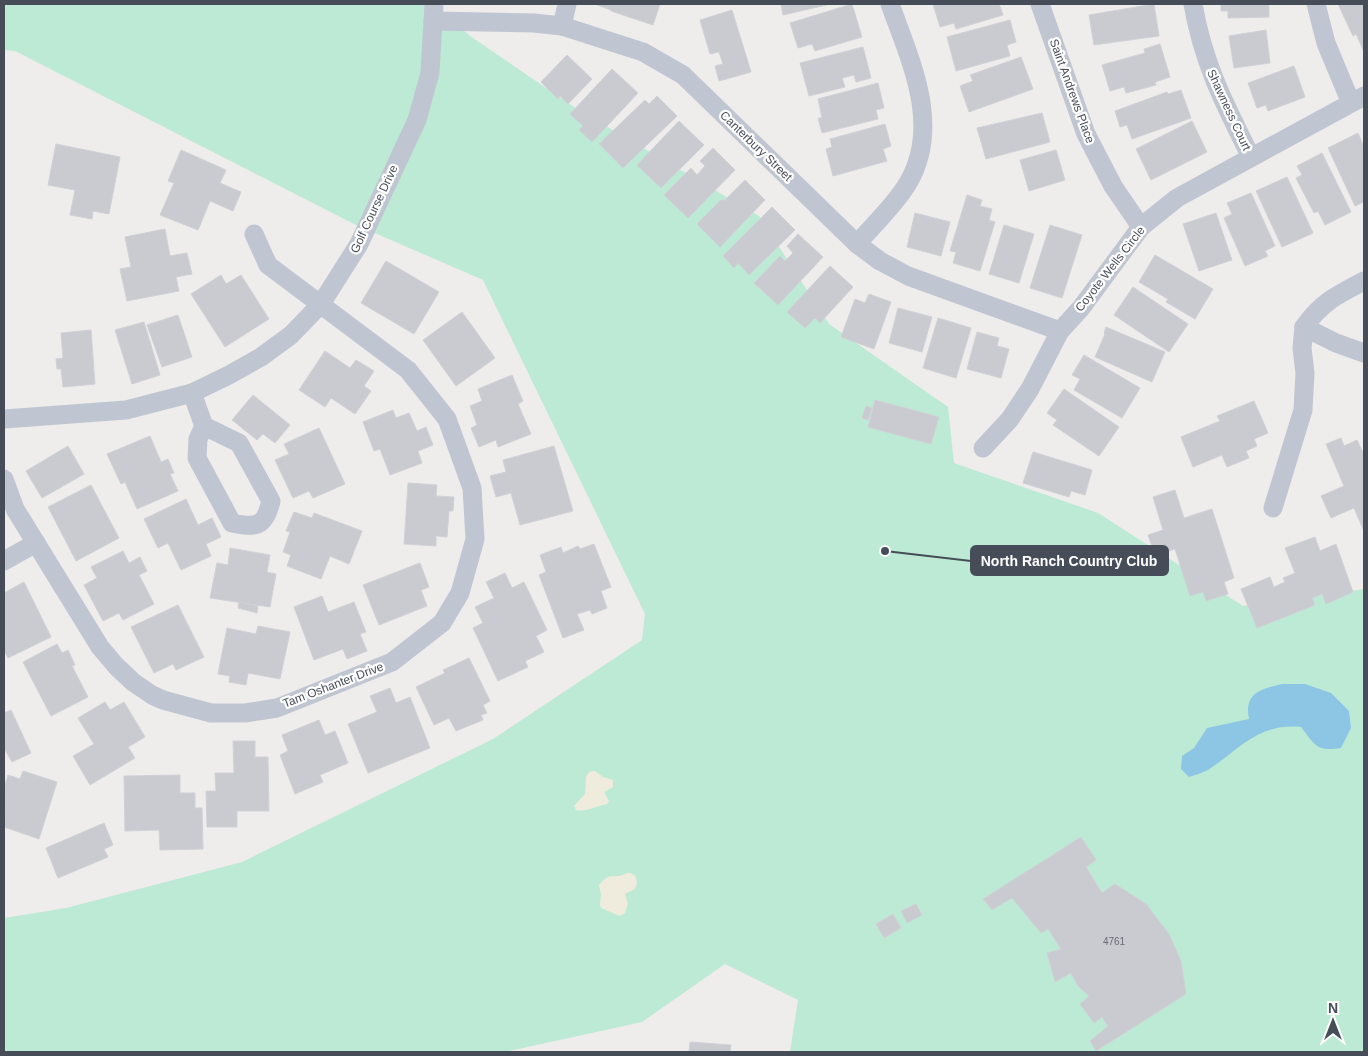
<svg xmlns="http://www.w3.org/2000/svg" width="1368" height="1056" viewBox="0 0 1368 1056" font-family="Helvetica,sans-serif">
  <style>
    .green { fill: #bdead5 }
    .sand { fill: #f0ecdd }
    .water { fill: #8dc6e4 }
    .building { fill: #cacad1; stroke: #d0d1d7 }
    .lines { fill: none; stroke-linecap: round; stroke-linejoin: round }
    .minor { stroke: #c0c6d1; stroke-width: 19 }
    .labels { text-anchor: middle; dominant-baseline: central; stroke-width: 4.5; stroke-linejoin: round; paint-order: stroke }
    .number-label { font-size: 10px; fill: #676c76 }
    .street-label { font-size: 12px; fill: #464d58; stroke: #fff }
    .leader { fill: none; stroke: #464d58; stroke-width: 2 }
    .callout-dot { fill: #464d58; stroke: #fff; stroke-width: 2 }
    .callout { fill: #464d58; stroke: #464d58; stroke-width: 2 }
    .callout-label { font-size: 14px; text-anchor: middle; font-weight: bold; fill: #fff }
  </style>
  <rect width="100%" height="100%" fill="#efecec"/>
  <path class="green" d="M4,4H430L473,38L577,109L759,216L829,324L948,407L954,463L1098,513L1243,606L1364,589V1052H790L798,1000L725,964L642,1022L505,1052H4V918L66,908L242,862L493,739L642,640L645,614L483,280L354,224L15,51L4,50Z"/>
  <g class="sand">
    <path d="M595,771L603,777L613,780V787L604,792L609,801L607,804C597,806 586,812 576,810L574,806L585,794L586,777L589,772Z"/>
    <path d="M627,873H631L635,876L637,882L635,889L625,894L628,904L625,913L620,916L601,908L600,904L601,894L599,885C612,870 611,881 627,873Z"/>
  </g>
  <path class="water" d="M1282,684H1305L1331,693L1349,711L1351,728L1341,748C1316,752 1315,745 1301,727C1258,723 1240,749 1208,770C1202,773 1195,775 1189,777L1181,769L1182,756L1194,748L1207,728L1249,719C1244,693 1260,689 1282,684Z"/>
  <g class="building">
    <path d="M597,4H660L653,25L611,11V10L597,5Z"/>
    <path d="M781,4H831L783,15Z"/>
    <path d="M852,4L862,37L815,51L812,44L798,48L790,23Z"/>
    <path d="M933,4H999L1003,15L956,29L954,23L940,27Z"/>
    <path d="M1154,4L1159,36L1094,45L1089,15Z"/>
    <path d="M1221,4H1269V17L1228,18V11H1221Z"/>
    <path d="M1338,4H1364V52L1356,34L1353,36Z"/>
    <path d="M732,10L751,72L719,81L715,66L723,64L719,52L710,54L700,20Z"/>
    <path d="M1010,20L1016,42L1007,45L1010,56L956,71L947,37Z"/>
    <path d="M1266,30L1270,63L1234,68L1229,36Z"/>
    <path d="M1160,44L1170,77L1155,82L1156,85L1126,93L1124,87L1110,91L1102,65L1145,53L1144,49Z"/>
    <path d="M863,47L871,78L856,82L854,75L842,78L845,87L809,96L800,63Z"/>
    <path d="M567,55L592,79L568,104L560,96L558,99L541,82Z"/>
    <path d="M1021,57L1033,89L969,112L960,86L973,81L970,75Z"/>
    <path d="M1294,66L1305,97L1268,111L1266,105L1257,108L1248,83Z"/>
    <path d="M612,69L638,93L592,142L579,130L583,126L570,114Z"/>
    <path d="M878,83L884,108L876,110L878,119L822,133L818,118H822L818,99Z"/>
    <path d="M1181,90L1191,118L1132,139L1127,125L1120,127L1115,111L1167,92L1168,94Z"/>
    <path d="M657,96L677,116L623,168L599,144L645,100L649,104Z"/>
    <path d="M1042,113L1050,142L986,159L977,128Z"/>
    <path d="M679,121L704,145L661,188L637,165Z"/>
    <path d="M1192,121L1207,152L1151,180L1136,149Z"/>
    <path d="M885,124L891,146L883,149L887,161L833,176L826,149L832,147L830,139Z"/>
    <path d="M1358,133L1364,147V202L1355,206L1328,148Z"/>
    <path d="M56,144L120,157L109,214L93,211L92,219L70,215L75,190L48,185Z"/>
    <path d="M713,148L735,170L688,218L664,195L691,168L697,175L705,166L700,161Z"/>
    <path d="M181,150L226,170L220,183L241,192L233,211L210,201L198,230L160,215L174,183L168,181Z"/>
    <path d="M1056,150L1065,180L1029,191L1020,160Z"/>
    <path d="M1322,153L1351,212L1325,225L1318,211L1314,213L1296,178L1302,175L1297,166Z"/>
    <path d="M1287,177L1313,233L1282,247L1256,191Z"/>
    <path d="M745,180L765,200L720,247L697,224L722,199L724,201Z"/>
    <path d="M1251,193L1275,246L1265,251L1268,256L1245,266L1224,218L1232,214L1227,203Z"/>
    <path d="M967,195L982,200L980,206L992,209L989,220L995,222L980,271L953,263L956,252L950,251Z"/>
    <path d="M772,207L795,230L749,275L738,263L734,268L723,256Z"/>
    <path d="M915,213L950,222L941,256L907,247Z"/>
    <path d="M1216,213L1232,260L1199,271L1183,224Z"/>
    <path d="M1004,225L1034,234L1019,283L989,274Z"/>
    <path d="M1050,225L1082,235L1062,298L1030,288Z"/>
    <path d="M165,229L170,256L187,253L192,274L176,277L179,291L127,301L120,269L131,267L125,237Z"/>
    <path d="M798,234L823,257L778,305L754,283L780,256L785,261L793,253L787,246Z"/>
    <path d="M1155,255L1213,289L1195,319L1166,302L1168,299L1139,282Z"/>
    <path d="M386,261L439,292L414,334L361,303Z"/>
    <path d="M830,266L853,287L820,323L815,318L805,328L787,312Z"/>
    <path d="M221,275L226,284L241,275L269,319L225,347L191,294Z"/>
    <path d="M1133,287L1188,324L1169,352L1114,315Z"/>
    <path d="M869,294L891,302L874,349L841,337L855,299L865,303Z"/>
    <path d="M898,308L932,317L922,352L889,343Z"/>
    <path d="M462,312L495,358L456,386L423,340Z"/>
    <path d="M178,315L192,357L162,367L147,325Z"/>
    <path d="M938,318L971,328L956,378L923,368Z"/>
    <path d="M144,322L160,375L132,384L115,330Z"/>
    <path d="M1106,327L1165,352L1152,382L1095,357L1105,334L1104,333Z"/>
    <path d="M91,330L95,384L63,387L61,369H57L56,359L63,358L61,333Z"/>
    <path d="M977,332L999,338L997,346L1009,349L1001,378L967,369Z"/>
    <path d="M325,351L350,368L356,360L374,371L364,386L371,391L355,414L331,398L325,407L299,390Z"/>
    <path d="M1084,355L1140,388L1122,418L1074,390L1080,379L1072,375Z"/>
    <path d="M512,375L523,401L518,404L531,434L498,447L496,440L479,447L471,428L477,425L470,406L482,401L478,389Z"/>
    <path d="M1064,389L1119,427L1099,456L1053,425L1057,420L1047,413Z"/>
    <path d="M253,395L290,425L275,443L263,434L257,440L232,420Z"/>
    <path d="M875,400L939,417L931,444L868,427Z"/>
    <path d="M1254,401L1268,433L1254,439L1257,446L1246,451L1249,458L1227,467L1222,455L1193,467L1181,437L1220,421L1217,416Z"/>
    <path d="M866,406L872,408L868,420L862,418Z"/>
    <path d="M393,410L396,418L409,413L417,431L426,427L433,445L418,451L422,463L390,475L380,449L374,451L363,422Z"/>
    <path d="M319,428L345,484L313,498L309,491L293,498L275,460L289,454L284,444Z"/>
    <path d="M150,436L161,462L168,459L174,473L170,474L178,491L137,509L125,482L121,484L107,454Z"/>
    <path d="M1341,438L1344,446L1357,440L1364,455V528L1363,529L1354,508L1331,518L1321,496L1344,486L1326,444Z"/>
    <path d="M68,446L84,474L42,498L26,471Z"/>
    <path d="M554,446L573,511L520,525L511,493L496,497L490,476L506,472L503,460Z"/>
    <path d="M1033,452L1092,470L1085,495L1071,491L1069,497L1023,483Z"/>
    <path d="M408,483L437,485L436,496L454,497L453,511H449L447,537L436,536V546L404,544Z"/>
    <path d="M91,485L119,538L76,561L48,507Z"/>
    <path d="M1175,490L1184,518L1212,509L1234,578L1224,582L1228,594L1206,601L1203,592L1190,596L1175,549L1155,555L1148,535L1163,530L1153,497Z"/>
    <path d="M186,499L198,525L212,518L221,537L206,544L211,556L181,570L168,543L158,548L144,519Z"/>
    <path d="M294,512L312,518L314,513L362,531L349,564L330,556L321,579L287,566L291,555L283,552L290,532L286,531Z"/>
    <path d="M1315,537L1320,551L1336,544L1353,592L1326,604L1322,594L1312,598L1315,605L1257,628L1241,589L1270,577L1274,587L1285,582L1283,578L1295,573L1285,548Z"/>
    <path d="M594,544L611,587L601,591L607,608L592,614L590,610L577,614L584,630L563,638L539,575L546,572L540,555L561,547L563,553L578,546L580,549Z"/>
    <path d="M230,548L270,555L267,572L276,574L270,607L210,598L217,563L228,565Z"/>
    <path d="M123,551L129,563L140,557L147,571L139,575L154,604L123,620L119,613L103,621L84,585L97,578L91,567Z"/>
    <path d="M420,563L429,587L421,590L427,606L379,625L363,585Z"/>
    <path d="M505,573L512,588L524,582L547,630L536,636L544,652L525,661L528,667L498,681L473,628L483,623L475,607L494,598L486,582Z"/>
    <path d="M24,582L51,637L8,658L4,650V593Z"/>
    <path d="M322,596L328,612L354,602L366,632L360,634L367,651L347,659L343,649L314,660L294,607Z"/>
    <path d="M239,602L258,606L257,613L238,608Z"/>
    <path d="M178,605L204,657L176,670L173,664L154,673L131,627Z"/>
    <path d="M258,626L290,632L280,679L248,673L246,685L229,682L230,676L218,674L227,628L256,634Z"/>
    <path d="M57,644L62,653L68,650L75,665L72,666L88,697L51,716L23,662Z"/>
    <path d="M469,658L490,701L483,705L487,713L481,715L483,720L456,731L449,718L434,725L416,687L445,673L443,670Z"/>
    <path d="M390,688L396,703L410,697L430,748L368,773L348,724L377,712L370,696Z"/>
    <path d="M105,702L110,710L124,702L145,737L128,747L135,758L90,785L73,756L94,744L78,718Z"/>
    <path d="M11,710L31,753L12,762L4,748V713Z"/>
    <path d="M319,720L325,735L335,731L348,763L320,775L323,782L295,794L280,755L288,751L282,735Z"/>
    <path d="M233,741H255V757H268L269,811H237V827H207L206,791H216L215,773H234Z"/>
    <path d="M23,771L57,782L39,839L4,827L5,815L4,788L8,775L20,779Z"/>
    <path d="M180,775V793H195V808H202L203,849L160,850L159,830L125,831L124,776Z"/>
    <path d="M104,823L113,845L104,849L108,857L58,878L46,848Z"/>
    <path d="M1081,837L1096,860L1086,867L1102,893L1115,884L1146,904L1169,934L1181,961L1186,994L1096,1051L1090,1041L1108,1026L1102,1017L1094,1023L1080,1004L1089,996L1078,986L1071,973L1055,982L1047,953L1061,949L1048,929L1041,933L1012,898L992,910L983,899Z"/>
    <path d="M916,904L922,915L907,923L901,911Z"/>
    <path d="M893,914L901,928L884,938L876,924Z"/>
    <path d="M690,1042L731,1045L730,1052H689Z"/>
  </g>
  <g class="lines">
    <g class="minor">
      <path d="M1040,4L1086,134L1113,186L1141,227"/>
      <path d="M1193,4C1203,63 1225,105 1251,157"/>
      <path d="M1316,4L1326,43L1351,103"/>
      <path d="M433,21L534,23L562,26L643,52L683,75L857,244L880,261L908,276L1060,331"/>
      <path d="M562,26L567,4"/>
      <path d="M857,244C874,224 895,205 908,183C942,125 910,60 890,4"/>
      <path d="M1304,327C1322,302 1337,295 1364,281"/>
      <path d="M1304,327L1336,343L1364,353"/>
      <path d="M192,393L204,426L239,443L271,501C265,527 256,528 232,523L197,458L198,439L204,426"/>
      <path d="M4,419L126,410L192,393L229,375L261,357L291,335L321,304L359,244L417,120L430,73L434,4"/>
      <path d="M983,448L1010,419L1030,389L1060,331L1081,308L1141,227L1177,198L1364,96"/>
      <path d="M4,479L15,509L100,647L116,666L133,682L152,695L163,700L211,713H245L277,708L392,662L442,623L460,593L475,539L472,488L447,419L408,370L268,265L254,234"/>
      <path d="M1273,508L1303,410L1305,373L1302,348L1304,327"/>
      <path d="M4,561L36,543"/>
    </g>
  </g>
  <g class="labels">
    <g class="number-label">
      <text x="1114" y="941">4761</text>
    </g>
    <g class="street-label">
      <text transform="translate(1072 91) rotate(70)">Saint Andrews Place</text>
      <text transform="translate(1229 110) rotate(65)">Shawness Court</text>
      <text transform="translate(756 146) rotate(44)">Canterbury Street</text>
      <text transform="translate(374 209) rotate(-65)">Golf Course Drive</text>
      <text transform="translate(1110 269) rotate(-52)">Coyote Wells Circle</text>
      <text transform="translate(333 685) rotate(-21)">Tam Oshanter Drive</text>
    </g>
  </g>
  <path class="leader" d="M885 551L971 561"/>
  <circle class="callout-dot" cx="885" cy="551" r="5"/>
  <rect class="callout" x="971" y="546" width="197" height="29" rx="5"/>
  <g class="callout-label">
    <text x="1069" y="566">North Ranch Country Club</text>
  </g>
  <rect width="1368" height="1056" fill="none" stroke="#464d58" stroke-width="10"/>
  <g transform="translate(1333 1021)" stroke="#ffffff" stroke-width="4" paint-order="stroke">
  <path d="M0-4L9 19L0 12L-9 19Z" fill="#464d58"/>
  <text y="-8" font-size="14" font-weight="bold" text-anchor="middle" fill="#464d58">N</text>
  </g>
</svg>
